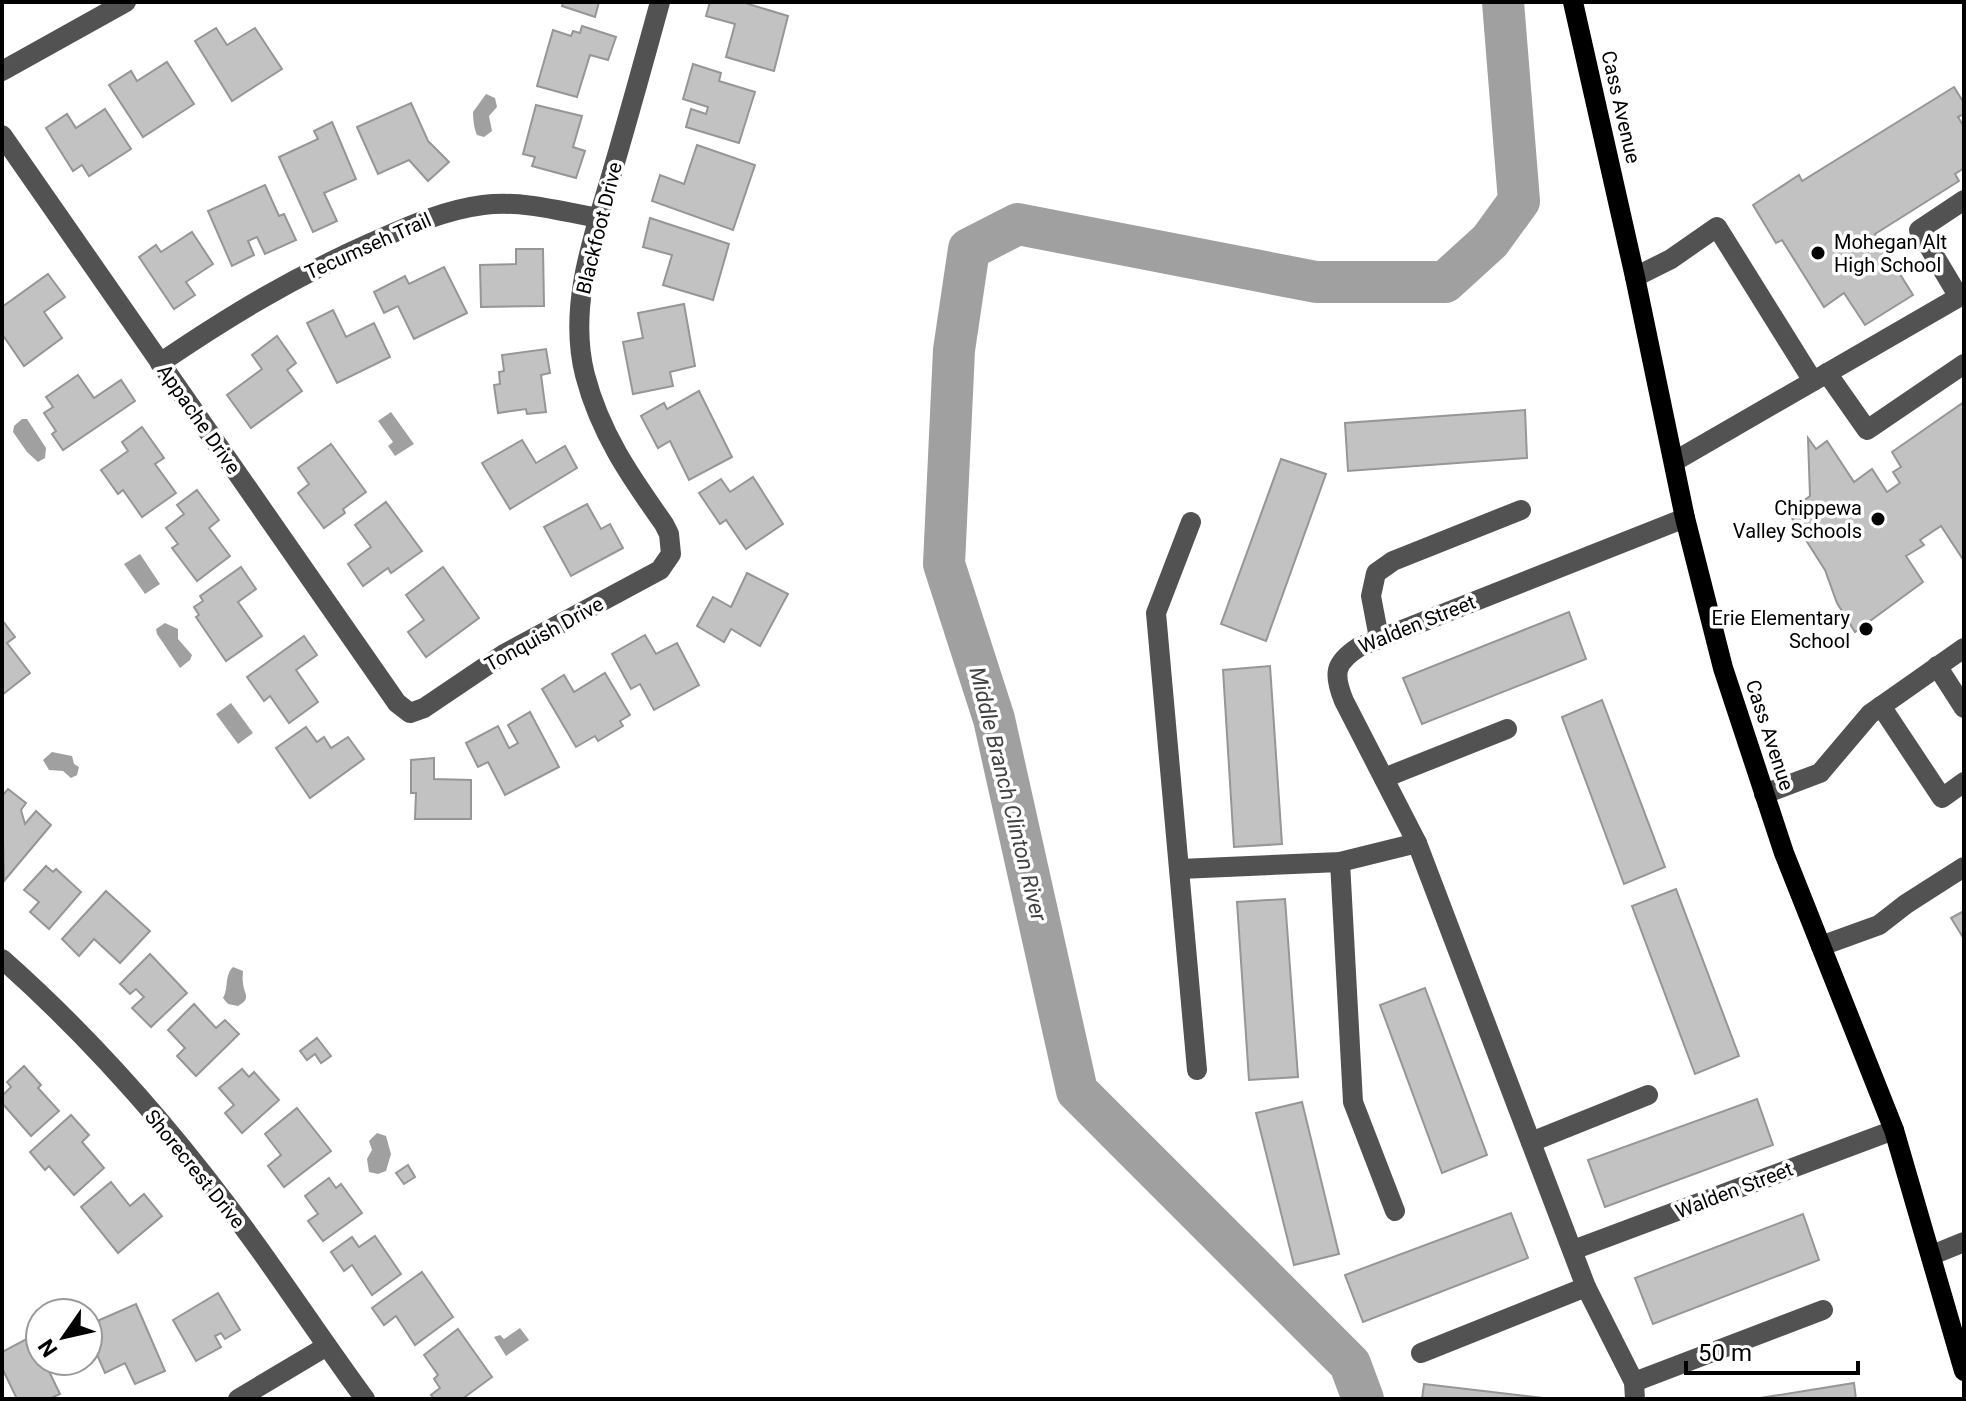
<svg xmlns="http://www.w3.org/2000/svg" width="1966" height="1401" viewBox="0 0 1966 1401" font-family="Roboto,sans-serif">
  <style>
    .water { fill: #a0a0a0 }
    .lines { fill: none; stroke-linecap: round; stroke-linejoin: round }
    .river { stroke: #a0a0a0; stroke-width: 42 }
    .building { fill: #c2c2c2; stroke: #969696; stroke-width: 2 }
    .minor { stroke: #525252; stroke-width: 20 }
    .major { stroke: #000; stroke-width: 20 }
    .poi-dot { fill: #000; stroke: #fff; stroke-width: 3 }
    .labels { text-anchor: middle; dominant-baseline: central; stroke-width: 7; stroke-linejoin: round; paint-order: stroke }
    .street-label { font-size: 20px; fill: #000; stroke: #fff }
    .poi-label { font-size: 20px; fill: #000; stroke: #fff; text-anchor: end }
    .water-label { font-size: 22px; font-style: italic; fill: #414141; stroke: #fff }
  </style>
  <rect width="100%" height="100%" fill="#fff"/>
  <g class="water">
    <path d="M486,94L495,98L497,107L489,116L492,131L484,137L477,135C474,129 473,118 473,112Z"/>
    <path d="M391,412L414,444L395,456L388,446L393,442L378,421Z"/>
    <path d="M22,419H27L46,448L45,458L38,462L27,452L13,432L14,426Z"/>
    <path d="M140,554L160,584L145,594L124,564Z"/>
    <path d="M165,623L178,629V639L192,655L190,660L180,668L157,634L156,629Z"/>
    <path d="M231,703L253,733L238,744L216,714Z"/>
    <path d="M52,752L72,756L74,764L79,767L77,775L71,778L63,771L49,770L43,760Z"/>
    <path d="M233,967L243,971C243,975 242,979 243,983C244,995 252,998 238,1006L228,1004L223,998C229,988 224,976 233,967Z"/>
    <path d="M377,1133L386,1136L391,1154L386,1171L378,1174L369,1172L367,1159L372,1150L369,1141Z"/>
    <path d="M520,1328L529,1340L506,1356L494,1337L500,1335L504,1339Z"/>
  </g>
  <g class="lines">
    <path class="river" d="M1363,1399L1350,1364L1077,1091L994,719L944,564L954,350L969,249L1018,224L1316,282H1445L1490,241L1519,201L1503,2"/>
  </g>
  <g class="building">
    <path d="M563,2H599L595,17L562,6Z"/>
    <path d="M710,2H742L788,16L774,71L726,57L735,24L706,16Z"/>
    <path d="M582,26L616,37L608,60L590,55L577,97L537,86L553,30L571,36L573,31L580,33Z"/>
    <path d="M216,28L227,45L255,28L282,69L232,101L195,41Z"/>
    <path d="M167,62L194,104L143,137L109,85L131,71L137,81Z"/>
    <path d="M693,64L721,73L719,81L755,92L739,143L686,127L691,109L706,114L708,107L683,99Z"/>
    <path d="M1954,87L1964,103V114L1958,117L1964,127V168L1955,174L1959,181L1875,234L1913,295L1865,325L1844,293L1824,307L1782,240L1776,243L1753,205L1799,175L1802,181Z"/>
    <path d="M411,103L428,141L449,162L428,181L409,160L378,174L357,127Z"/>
    <path d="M536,105L582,116L573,147L585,151L576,178L532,166L535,157L523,154Z"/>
    <path d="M105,109L131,149L89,176L82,165L73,171L46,128L67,114L76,128Z"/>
    <path d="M332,122L356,179L324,193L337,221L313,232L279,157L318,139L314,131Z"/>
    <path d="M697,145L755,165L733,230L652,201L660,175L684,184Z"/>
    <path d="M265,185L279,216L284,214L296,240L265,254L257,237L248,241L254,255L232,266L208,211Z"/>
    <path d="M650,218L729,244L713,300L663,285L672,255L643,247Z"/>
    <path d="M192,232L213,264L186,282L195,295L174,309L139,257L156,245L161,252Z"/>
    <path d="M516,249H543L544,306L481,307L480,265L516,264Z"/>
    <path d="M444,267L467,313L414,339L398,306L384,313L374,292L405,276L409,284Z"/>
    <path d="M48,274L65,297L44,312L62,338L24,366L2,334V307Z"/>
    <path d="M684,304L695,366L670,372L673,386L633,394L623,342L643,338L638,313Z"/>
    <path d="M333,310L346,337L374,323L390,357L337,383L307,323Z"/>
    <path d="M277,336L296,363L287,370L302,391L251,428L227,395L262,369L252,355Z"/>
    <path d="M546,349L550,373L541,375L546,412L527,414L526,409L498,413L494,385L500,384L499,372L504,371L502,355Z"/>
    <path d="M78,375L94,398L121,380L135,401L63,450L52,434L56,431L44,413L53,407L46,397Z"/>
    <path d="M699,391L732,457L689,480L670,441L658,448L641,416L664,403L667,409Z"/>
    <path d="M1964,402V561L1941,526L1920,540L1924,545L1906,556L1923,582L1855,632L1837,603L1825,570L1788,512L1810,496L1808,438L1816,449L1827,441L1854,482L1872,469L1887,492L1900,483L1893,472L1901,467L1892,452Z"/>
    <path d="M1525,410L1527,458L1348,471L1345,423Z"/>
    <path d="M142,427L164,458L155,464L176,493L142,517L123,490L118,494L101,470L128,451L122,442Z"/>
    <path d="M522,440L536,463L565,446L577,468L510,509L482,463Z"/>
    <path d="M331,444L366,492L343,509L345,513L324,528L298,493L309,484L298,468Z"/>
    <path d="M1281,459L1326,474L1266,641L1221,624Z"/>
    <path d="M753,477L783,524L746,549L726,520L720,524L699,493L721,479L730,492Z"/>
    <path d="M197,490L219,520L209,528L230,556L197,581L172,548L178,544L166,528L184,514L177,505Z"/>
    <path d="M386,502L422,551L391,573L388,568L363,586L348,564L371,547L355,525Z"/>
    <path d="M587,504L601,529L610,524L623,548L571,576L544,527Z"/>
    <path d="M241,567L256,589L238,602L262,636L226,661L196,617L199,615L194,607L203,601L200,596Z"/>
    <path d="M443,567L479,618L426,657L408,632L424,620L406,595Z"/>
    <path d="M747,573L788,594L760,646L731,629L724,642L697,626L713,597L731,607Z"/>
    <path d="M1569,612L1586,659L1422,724L1403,678Z"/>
    <path d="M2,620L15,637L7,643L30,673L2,695Z"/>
    <path d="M645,635L656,654L677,643L699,685L654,710L640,684L631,689L612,654Z"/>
    <path d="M304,636L317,655L296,670L318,702L289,723L270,696L264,701L247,677Z"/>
    <path d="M1270,666L1282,844L1234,847L1223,670Z"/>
    <path d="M605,673L630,715L620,721L623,726L598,741L595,736L576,747L542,689L564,675L574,692Z"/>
    <path d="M1602,700L1665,867L1624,884L1562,717Z"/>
    <path d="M530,712L559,767L505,795L488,762L478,767L466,743L498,726L509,748L518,743L508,725Z"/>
    <path d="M306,727L317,742L324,737L331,748L348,737L364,759L310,798L276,748Z"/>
    <path d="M434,758V779L471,780V819H415L416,793H411V760Z"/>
    <path d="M8,789L26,803L21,810L25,824L36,811L51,825L4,881L2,796Z"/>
    <path d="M46,866L53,872L56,869L81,892L49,929L30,912L39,902L24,890Z"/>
    <path d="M1676,889L1739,1056L1695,1074L1632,906Z"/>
    <path d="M106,891L150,931L120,963L94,939L79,956L62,939Z"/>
    <path d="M1285,899L1298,1077L1249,1080L1237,902Z"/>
    <path d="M1964,911V939L1951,918Z"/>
    <path d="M150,954L187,993L151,1027L132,1008L144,997L136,989L130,994L120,984Z"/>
    <path d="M1425,988L1487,1155L1442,1173L1380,1005Z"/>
    <path d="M194,1004L216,1028L225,1020L239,1034L196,1076L177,1056L185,1048L168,1030Z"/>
    <path d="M317,1038L331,1056L321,1063L315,1054L307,1060L300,1051Z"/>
    <path d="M24,1066L41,1085L38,1088L59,1111L31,1136L2,1103V1096L11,1087L7,1082Z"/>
    <path d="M242,1069L249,1077L254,1072L279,1100L242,1133L225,1113L234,1105L219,1088Z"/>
    <path d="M1757,1099L1773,1145L1605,1207L1588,1160Z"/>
    <path d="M1302,1102L1339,1254L1294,1265L1256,1113Z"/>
    <path d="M297,1108L331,1151L284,1187L268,1166L281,1155L265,1134Z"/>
    <path d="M71,1115L89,1135L82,1142L104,1168L74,1195L49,1166L45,1170L30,1152Z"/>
    <path d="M408,1165L415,1177L404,1184L396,1173Z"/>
    <path d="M329,1178L336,1188L341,1184L362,1213L323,1241L308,1221L318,1214L305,1196Z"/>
    <path d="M111,1182L130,1206L144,1194L162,1216L118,1253L81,1207Z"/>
    <path d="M1511,1213L1528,1258L1363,1322L1345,1275Z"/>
    <path d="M1803,1214L1819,1260L1653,1324L1635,1278Z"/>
    <path d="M375,1236L401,1274L372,1295L352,1265L344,1271L331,1252L352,1237L359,1247Z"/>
    <path d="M422,1272L453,1317L415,1345L396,1316L384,1325L372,1308Z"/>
    <path d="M218,1293L240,1330L225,1339L221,1333L215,1336L221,1347L196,1361L173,1320Z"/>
    <path d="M136,1304L165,1371L135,1384L125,1363L105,1373L88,1334V1325Z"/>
    <path d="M458,1329L492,1377L462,1399H434L431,1395L440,1388L434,1379L438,1375L424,1355Z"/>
    <path d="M32,1336L40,1352V1361H44L60,1394L49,1399H17L2,1368V1352Z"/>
    <path d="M1854,1383L1856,1399H1754Z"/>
    <path d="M1424,1384L1552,1399H1422Z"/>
  </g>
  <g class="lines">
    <g class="minor">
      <path d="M2,71L126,2"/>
      <path d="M2,135L397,703L410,713L424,708L504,654L660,570L671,554L669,534L664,524C630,476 600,433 585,375C567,305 595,232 614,166C630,111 645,57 660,2"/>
      <path d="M1635,277L1671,259L1717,227L1813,381"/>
      <path d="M1959,297L1919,230L1964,200"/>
      <path d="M160,363C232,314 294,277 373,242C409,226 444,210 483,205C521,200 561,211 598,218"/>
      <path d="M1827,373L1867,430L1964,364"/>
      <path d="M1675,461L1964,294"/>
      <path d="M1191,522L1156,613L1197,1070"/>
      <path d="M1379,638L1371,596L1376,573L1393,561L1521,510"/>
      <path d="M1937,666L1964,708"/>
      <path d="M1881,706L1942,798L1964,782"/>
      <path d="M1384,778L1507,729"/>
      <path d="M1764,794L1820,773L1870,714L1964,648"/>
      <path d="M1340,862L1353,1102L1395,1211"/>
      <path d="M1180,869L1340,862L1417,843"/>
      <path d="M1821,946L1879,925L1906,904L1964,867"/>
      <path d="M2,959C98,1044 185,1145 260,1250C295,1299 329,1350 365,1399"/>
      <path d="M1531,1142L1648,1095"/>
      <path d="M1573,1250L1894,1130"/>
      <path d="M1932,1255L1964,1242"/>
      <path d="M1421,1353L1586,1287"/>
      <path d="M1634,1382L1823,1310"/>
      <path d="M238,1399L327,1346"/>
      <path d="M1635,1399L1634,1382L1586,1287L1417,843L1344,701C1333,674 1334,663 1359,647L1685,518"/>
    </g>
    <path class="major" d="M1573,2L1635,277L1685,518L1723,668L1784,853L1894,1130L1964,1371"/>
  </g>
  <g class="poi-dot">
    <circle cx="1818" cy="253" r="8"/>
    <circle cx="1878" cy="519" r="8"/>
    <circle cx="1866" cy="629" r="8"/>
  </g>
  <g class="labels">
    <g class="street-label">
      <text transform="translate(1621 107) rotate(77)">Cass Avenue</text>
      <text transform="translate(599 228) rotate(-76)">Blackfoot Drive</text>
      <text transform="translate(368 246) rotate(-24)">Tecumseh Trail</text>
      <text transform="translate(199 419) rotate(55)">Appache Drive</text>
      <text transform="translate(1417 624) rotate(-22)">Walden Street</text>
      <text transform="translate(544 634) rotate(-29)">Tonquish Drive</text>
      <text transform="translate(1770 735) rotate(72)">Cass Avenue</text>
      <text transform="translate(195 1169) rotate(51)">Shorecrest Drive</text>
      <text transform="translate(1734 1190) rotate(-21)">Walden Street</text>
    </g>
    <g class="poi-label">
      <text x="1834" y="242" text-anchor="start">Mohegan Alt<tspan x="1834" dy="23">High School</tspan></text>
      <text x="1862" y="508">Chippewa<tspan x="1862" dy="23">Valley Schools</tspan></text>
      <text x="1850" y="618">Erie Elementary<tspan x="1850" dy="23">School</tspan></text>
    </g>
    <g class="water-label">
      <text transform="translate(1008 794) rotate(76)">Middle Branch Clinton River</text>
    </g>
  </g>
  <rect width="1966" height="1401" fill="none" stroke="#000000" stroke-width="8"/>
  <g transform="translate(64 1337) rotate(236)"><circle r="38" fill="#ffffff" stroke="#999999" stroke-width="2"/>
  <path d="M0-6L14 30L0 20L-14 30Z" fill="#000000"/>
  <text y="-12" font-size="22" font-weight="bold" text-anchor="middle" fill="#000000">N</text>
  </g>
  <path d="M1686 1361v12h172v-12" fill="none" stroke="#000000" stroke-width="4"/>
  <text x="1698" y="1361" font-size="24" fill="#000000" stroke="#ffffff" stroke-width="6" paint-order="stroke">50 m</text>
</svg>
